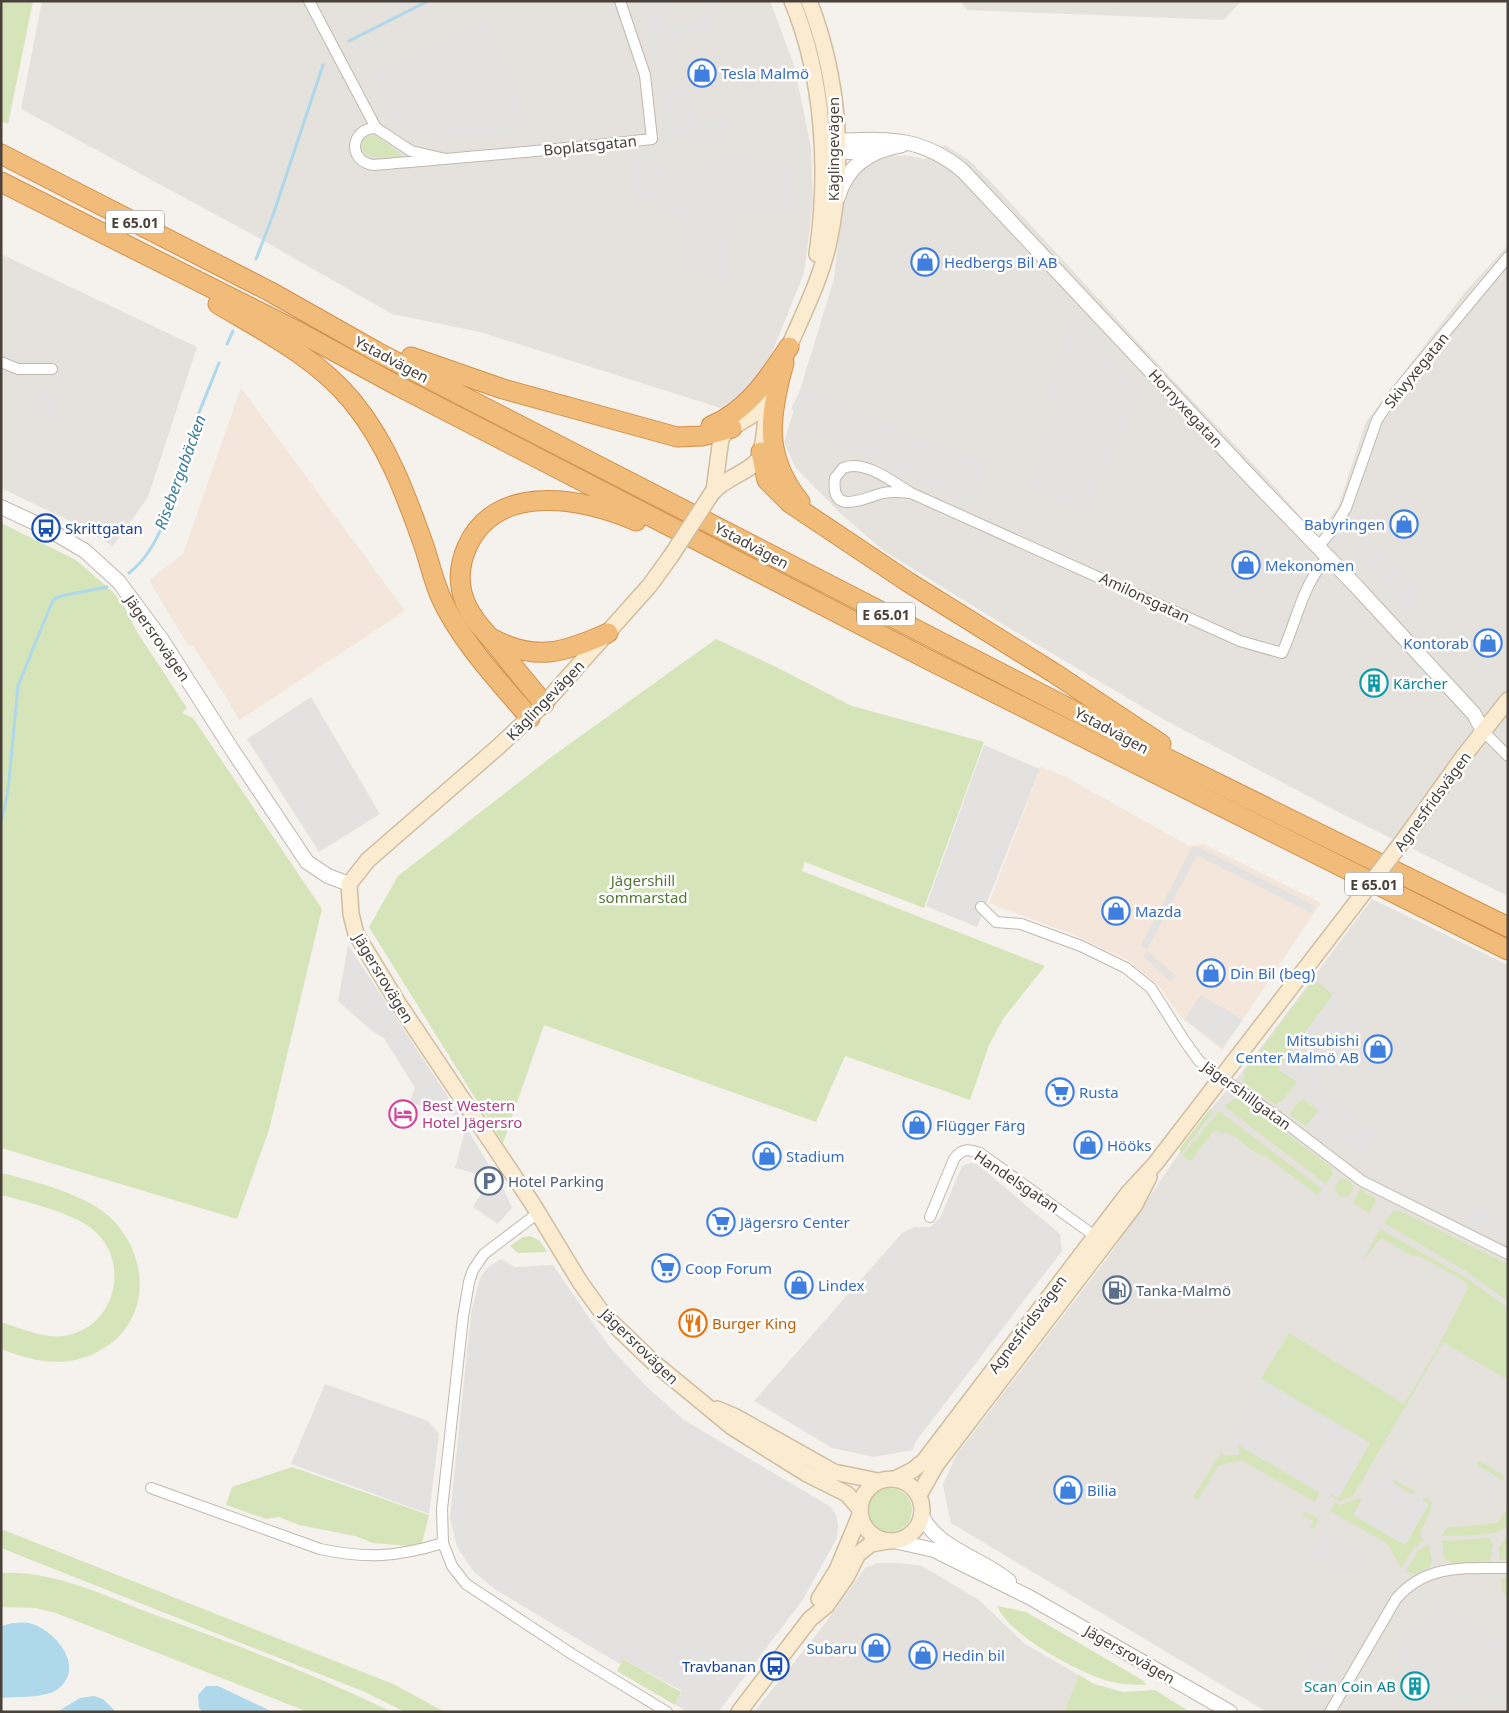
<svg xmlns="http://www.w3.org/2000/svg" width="1509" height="1713" viewBox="0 0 1509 1713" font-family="'Noto Sans',sans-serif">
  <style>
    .commercial { fill: #f4e6da }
    .industrial { fill: #e5e1dd }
    .green { fill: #d6e5b9 }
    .parking { fill: #e4e2e0 }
    .water { fill: #afd9eb }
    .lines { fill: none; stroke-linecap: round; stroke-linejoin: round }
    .stream { stroke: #afd9eb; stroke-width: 3 }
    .minor-casing { stroke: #c0b8af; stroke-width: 12 }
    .tertiary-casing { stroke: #c0b8af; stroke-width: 16 }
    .secondary-casing { stroke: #d0bea0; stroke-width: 18 }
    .motorway-casing { stroke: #d1904a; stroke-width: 21 }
    .minor { stroke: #fff; stroke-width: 10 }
    .tertiary { stroke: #fff; stroke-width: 14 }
    .secondary { stroke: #faebd1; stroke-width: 15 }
    .motorway { stroke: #f1bc7a; stroke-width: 19 }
    .secondary-bridge-casing { stroke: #d0bea0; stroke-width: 18; stroke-linecap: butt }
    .secondary-bridge { stroke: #faebd1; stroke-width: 15 }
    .labels { text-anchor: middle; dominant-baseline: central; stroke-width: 5; stroke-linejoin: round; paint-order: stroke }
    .shield { fill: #fff; stroke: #807a75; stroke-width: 1 }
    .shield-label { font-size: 14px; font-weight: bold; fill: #49413a }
    .shop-label { font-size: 15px; fill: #366cbe; stroke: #fff; text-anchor: start }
    .street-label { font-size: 15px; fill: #49413a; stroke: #fff }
    .transit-label { font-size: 15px; fill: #164399; stroke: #fff; text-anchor: start }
    .culture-label { font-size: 15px; fill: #0d838f; stroke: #fff; text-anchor: start }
    .park-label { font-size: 15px; fill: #537632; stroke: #fff }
    .hotel-label { font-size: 15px; fill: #b23c85; stroke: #fff; text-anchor: start }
    .service-label { font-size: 15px; fill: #4e5e75; stroke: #fff; text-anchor: start }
    .food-label { font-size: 15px; fill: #c56008; stroke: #fff; text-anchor: start }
    .water-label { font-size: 16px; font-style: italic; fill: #387d9c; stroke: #fff }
  </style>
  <rect width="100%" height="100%" fill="#f5f1ec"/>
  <g class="commercial">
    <path d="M241,388L405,611L239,720L226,697L193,646L188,645L149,580L183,554Z"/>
    <path d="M1041,767L1066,777L1189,846L1203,844L1321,903L1222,1050L1182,1018L1159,986L1126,959L1074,935L989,903Z"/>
  </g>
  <g class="industrial">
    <path d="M42,1H770L794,65L811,147L813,203L804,273L765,370L730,411L480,332L392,314L257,237L21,109Z"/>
    <path d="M960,1H1241L1224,20L967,10Z"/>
    <path d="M945,145L969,160L995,186L1171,378L1275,487L1317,537L1338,507L1366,422L1466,291L1508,245V896L1338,812L1163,719L1004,625L884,551L839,512L795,467L784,442L834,279L841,211L848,189L855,177L865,165L886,155L911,156L924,159Z"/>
    <path d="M1,254L197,347L148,497L113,546L74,523L1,488Z"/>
    <path d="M1372,899L1508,965V1712H1267L951,1523L946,1501L943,1484L957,1454L1109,1256L1201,1121L1250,1062Z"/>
    <path d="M877,1563H899L922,1566L979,1600L1025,1644L1079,1675L1064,1712H754L824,1625L865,1568Z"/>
  </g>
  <g class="green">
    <path d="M1,1H33L8,124L1,121Z"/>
    <path d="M375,135L402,155L400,158C387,157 370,161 362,150C360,140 365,136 375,135Z"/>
    <path d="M1,523L76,560L113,592L125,608L137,632L187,708L182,713L193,718L322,909L269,1130L237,1219L1,1148Z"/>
    <path d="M716,639L774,666L852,706L984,742L924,908L805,862L806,856L802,871L1045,966L1003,1019L989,1045L970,1100L845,1056L816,1122L544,1025L503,1143L369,927L398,876L554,755Z"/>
    <path d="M1314,979L1333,995L1278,1069L1297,1082L1282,1101L1275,1105L1244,1083L1243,1073Z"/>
    <path d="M1238,1097L1331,1167L1333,1174L1326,1184L1224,1106Z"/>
    <path d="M1304,1100L1320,1111L1306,1126L1291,1116L1290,1113L1298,1102Z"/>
    <path d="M1210,1109L1213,1112L1181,1154L1180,1148Z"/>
    <path d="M1219,1111L1322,1189L1317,1195L1265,1156C1247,1154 1237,1129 1222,1134L1214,1130L1192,1160H1188L1182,1156Z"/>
    <path d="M1,1173C34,1181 89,1195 113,1220C158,1268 146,1341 79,1359C53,1366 26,1359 1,1349V1322C20,1328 44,1339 64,1336C117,1328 132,1259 91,1228C70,1212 27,1202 1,1195Z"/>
    <circle cx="1344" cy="1188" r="9"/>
    <path d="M1360,1189L1375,1198V1204L1369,1213L1353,1203Z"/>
    <path d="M1393,1211H1400L1508,1264V1301L1464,1270L1384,1223Z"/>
    <path d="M1380,1229L1463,1276L1508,1308V1380L1443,1342L1353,1496L1340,1501L1330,1496L1331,1494L1338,1498L1370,1443L1261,1379L1289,1333L1404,1404L1437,1349L1468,1288L1466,1282L1419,1256H1412L1381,1238L1363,1261Z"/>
    <path d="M530,1236L540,1241L547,1252L518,1253L510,1246L523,1237Z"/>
    <path d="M1237,1444L1320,1493L1315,1502L1241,1460L1218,1466L1198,1500L1193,1497L1221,1453L1225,1456L1239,1455L1240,1452Z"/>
    <path d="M1479,1461L1503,1475L1504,1481L1476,1465Z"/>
    <path d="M292,1467L429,1515L421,1547L373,1543L355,1536L299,1525L279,1517L266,1519L226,1505L232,1487Z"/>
    <path d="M1395,1480L1415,1492L1413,1495L1407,1492L1429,1505L1422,1500L1424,1497L1432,1503C1430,1512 1426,1524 1420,1531L1423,1541L1413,1549L1401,1569L1388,1544L1330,1511L1335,1502L1340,1505L1358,1498L1362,1500L1354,1515L1399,1487L1393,1483Z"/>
    <circle cx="890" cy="1510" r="22"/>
    <path d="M1508,1509V1526C1495,1538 1458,1535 1441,1536L1447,1528L1497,1523Z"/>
    <path d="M1305,1512L1319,1519L1314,1529L1310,1527L1313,1521L1302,1515Z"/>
    <path d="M1,1529L393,1684L445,1712H405L365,1692L1,1548Z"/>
    <path d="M1508,1535V1560H1499V1547Z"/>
    <path d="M1489,1538L1493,1544L1490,1561L1453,1564L1444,1558L1442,1541Z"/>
    <path d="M1429,1544L1432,1562L1430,1567L1416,1574L1405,1572L1418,1551Z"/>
    <path d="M1,1573C53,1570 103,1595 150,1613C232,1643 314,1674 392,1712H308L56,1613L35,1608L1,1607Z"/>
    <path d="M1508,1577V1600L1503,1592L1501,1578Z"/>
    <path d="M997,1606L1026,1612L1144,1681L1146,1685C1133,1685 1120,1684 1108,1681C1077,1672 1010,1636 997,1606Z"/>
    <path d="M623,1659L681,1692L675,1705L617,1671Z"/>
    <path d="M1079,1675L1094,1684L1123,1692L1155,1690L1190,1712H1064Z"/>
  </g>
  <g class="parking">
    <path d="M662,11L667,27L715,13L719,27L675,40L681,62L658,69L643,17Z"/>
    <path d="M488,16L530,126L505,135L436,143L392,119L371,75Z"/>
    <path d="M682,84L683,86L688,85L698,119L729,120L728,142L664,140L660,91Z"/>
    <path d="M660,151L661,168L674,172L686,171L729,155L775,158L796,170L791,215L737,213L727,281L703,276L681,262V217L662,214V202L630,204L627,152Z"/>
    <path d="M1074,313L1139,384L1135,388L1142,396L1088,516L1026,487L1042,450L1036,448L1056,401L1039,392Z"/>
    <path d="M804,383L891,424L990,463L976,508L799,428L803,414L791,409Z"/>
    <path d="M40,387L65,398L54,424L28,413Z"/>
    <path d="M1367,537L1423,596L1406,612L1350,554Z"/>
    <path d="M311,697L380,814L319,852L247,739Z"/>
    <path d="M984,745L1040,769L977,927L926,906Z"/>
    <path d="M1192,847H1198L1315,906L1311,913L1197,855L1147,950L1141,945Z"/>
    <path d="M348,945L462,1118L410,1102L415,1088L384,1038L372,1031L338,1001Z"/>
    <path d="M1147,951L1176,976L1171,982L1143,956Z"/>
    <path d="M1201,995L1243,1020L1222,1048L1185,1019Z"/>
    <path d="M1333,995L1369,1022L1320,1086L1381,1134L1362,1157L1336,1137L1322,1139L1306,1126L1319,1111L1304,1100L1297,1082L1278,1069Z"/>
    <path d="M466,1127L503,1188L512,1208L498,1224L473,1207L482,1193L478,1174L455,1168Z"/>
    <path d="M971,1163L977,1164L1060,1234L1062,1251L916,1441L913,1450L874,1457L832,1448L754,1401L902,1233L915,1227H931L935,1222L940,1218L962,1166Z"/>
    <path d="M1475,1199L1482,1202L1481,1207L1508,1220V1240L1465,1219Z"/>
    <path d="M501,1259L515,1267L553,1265L608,1345L647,1387L684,1420L831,1507L836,1515L838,1525L837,1538L802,1601L718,1712H687L675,1704L682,1691L623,1659L620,1664L496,1590L474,1572L457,1547L450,1517L471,1313L480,1278L487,1268Z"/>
    <path d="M1261,1379L1370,1443L1338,1498L1331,1494L1320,1492L1226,1438Z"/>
    <path d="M325,1384L428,1421L439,1434L429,1514L291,1464Z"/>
    <path d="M1385,1453L1424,1476L1420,1483L1381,1460Z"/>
    <path d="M1476,1465L1496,1476L1493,1483L1499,1487L1487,1507L1481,1503L1493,1483L1473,1472Z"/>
    <path d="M1377,1474L1429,1504L1405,1545L1353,1515Z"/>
    <path d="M1324,1527L1369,1553L1355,1577L1348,1573L1346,1576L1331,1567L1328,1571L1308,1556Z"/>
    <path d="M1437,1601L1508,1643V1709L1473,1691L1465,1705L1391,1660L1412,1621L1422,1626Z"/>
    <path d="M1321,1645L1338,1655L1324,1678L1300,1664L1310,1648L1317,1652Z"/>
  </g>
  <g class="water">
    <path d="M13,1623C17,1623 23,1622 28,1623C54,1628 87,1667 58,1689C44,1699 18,1696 1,1698V1626Z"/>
    <path d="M206,1686H218L273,1712H203L199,1708L198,1695Z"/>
    <path d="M94,1696L103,1699L116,1712H57L80,1698Z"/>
  </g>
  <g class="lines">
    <g class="stream">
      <path d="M349,41L428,1"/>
      <path d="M256,259L273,215L323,65"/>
      <path d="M227,344L233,331"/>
      <path d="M129,573C166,544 173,488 187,446C196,418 208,391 219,363"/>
      <path d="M1,824L8,791L18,686L50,607L54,599L61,596L107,587"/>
    </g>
    <g class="minor-casing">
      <g id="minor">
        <path d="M309,1L376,128"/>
        <path d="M446,159L411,151L376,128C350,128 347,162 374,165C467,157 559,150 652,139L645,75L620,1"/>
        <path d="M1,362L18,369H52"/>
        <path d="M911,493C902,492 893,491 883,493C864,498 830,517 835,478L843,468C864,459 893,482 911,493L1240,641L1282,653C1297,621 1302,584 1328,557"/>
        <path d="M1318,547L1333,529L1346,508L1377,420L1395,393L1508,257"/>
        <path d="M1483,731L1508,756"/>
        <path d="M981,907L996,922L1021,924L1081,946L1126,968L1151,988L1184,1040L1199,1061L1209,1069L1278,1117L1362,1181L1508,1254"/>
        <path d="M538,1213L484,1254L473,1270L469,1282L463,1317L442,1509L443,1543L452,1566L466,1584L572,1654L667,1712"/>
        <path d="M930,1217L954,1159C962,1148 968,1149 980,1153L1099,1239"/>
        <path d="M151,1488L320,1549C367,1559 397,1557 443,1543"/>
        <path d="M1330,1712L1396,1599C1426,1564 1464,1568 1508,1568"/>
      </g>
    </g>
    <g class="tertiary-casing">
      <g id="tertiary">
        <path d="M827,141C882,140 917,133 963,171L1256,483L1356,586L1474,714L1483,731"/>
        <path d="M828,152H874"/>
        <path d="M838,197C847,165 871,150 902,145"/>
        <path d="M1,507L46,528L85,551L119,582L162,640L233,751L307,862L328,876L349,884"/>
        <path d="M922,1516C938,1549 982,1558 1009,1581"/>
        <path d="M894,1541L934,1550L1029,1597L1230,1712"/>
      </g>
    </g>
    <g class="secondary-casing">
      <g id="secondary">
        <path d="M792,1C824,78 829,172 817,254"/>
        <path d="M785,356C800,320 819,284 828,246C846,166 839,77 809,1"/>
        <path d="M714,491L721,438L728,430L754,414L775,380"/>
        <path d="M712,493C724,478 752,471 759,458C764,447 764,432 766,419"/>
        <path d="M671,556L650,585L544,704L498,747L368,860L349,884L351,914L356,934L398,1003L532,1203L580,1282L603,1314L653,1362L732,1427L807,1474L847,1494L860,1509"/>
        <path d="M1408,834L1463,757L1508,700"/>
        <path d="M717,1409L736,1417L834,1472L878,1481"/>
        <circle cx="891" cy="1510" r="31"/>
        <path d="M895,1479L913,1470L924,1461L1129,1192L1155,1164L1352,908"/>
        <path d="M919,1495L936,1465L1134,1206L1149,1177"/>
        <path d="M819,1599L837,1570L860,1515"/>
        <path d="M739,1712L810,1619L826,1606L847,1576L858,1554L871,1544L888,1541"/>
      </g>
    </g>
    <g class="motorway-casing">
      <g id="motorway">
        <path d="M1,154L269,291L377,352L1152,751L1508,927"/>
        <path d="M1,182L297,331L398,386L927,659L1508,950"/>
        <path d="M218,304C265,332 317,358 352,401C387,443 406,495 424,546C430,564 434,583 442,600C463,644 499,681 530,718"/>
        <path d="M411,357L503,389L677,437L702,436L732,428"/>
        <path d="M784,363C769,417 763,456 800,502"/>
        <path d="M711,426C748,410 767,380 789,347"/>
        <path d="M761,452L767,480L790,503L908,582L1054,673L1161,744"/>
        <path d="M493,639C536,662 566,652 608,633"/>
        <path d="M544,704C527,683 510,663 494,642C483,630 471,617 465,602C458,584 459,565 467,547C496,481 584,498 636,521"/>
      </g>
    </g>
    <use href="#minor" class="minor"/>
    <use href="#tertiary" class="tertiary"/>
    <use href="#secondary" class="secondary"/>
    <use href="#motorway" class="motorway"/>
    <g class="secondary-bridge-casing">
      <g id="secondary-bridge">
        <path d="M671,556L712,493"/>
        <path d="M1352,908L1408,834"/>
      </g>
    </g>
    <use href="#secondary-bridge" class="secondary-bridge"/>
  </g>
  <defs>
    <g id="shop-ring" transform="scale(1.4375)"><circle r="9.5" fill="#fff" stroke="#3f7fe0" stroke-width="1.5"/><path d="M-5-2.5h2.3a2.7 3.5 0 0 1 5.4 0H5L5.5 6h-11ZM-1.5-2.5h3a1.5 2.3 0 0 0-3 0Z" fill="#3f7fe0"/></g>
    <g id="bus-ring" transform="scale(1.4375)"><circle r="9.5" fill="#fff" stroke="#1a4fb4" stroke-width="1.5"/><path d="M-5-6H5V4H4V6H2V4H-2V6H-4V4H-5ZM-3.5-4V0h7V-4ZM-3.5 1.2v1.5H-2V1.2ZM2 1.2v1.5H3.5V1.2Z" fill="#1a4fb4"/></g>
    <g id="building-ring" transform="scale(1.4375)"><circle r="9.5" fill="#fff" stroke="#0f9aa8" stroke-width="1.5"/><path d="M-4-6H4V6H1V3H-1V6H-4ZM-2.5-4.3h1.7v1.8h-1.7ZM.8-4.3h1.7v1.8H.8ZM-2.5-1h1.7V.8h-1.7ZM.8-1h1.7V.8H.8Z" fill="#0f9aa8"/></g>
    <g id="supermarket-ring" transform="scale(1.4375)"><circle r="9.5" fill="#fff" stroke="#3f7fe0" stroke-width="1.5"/><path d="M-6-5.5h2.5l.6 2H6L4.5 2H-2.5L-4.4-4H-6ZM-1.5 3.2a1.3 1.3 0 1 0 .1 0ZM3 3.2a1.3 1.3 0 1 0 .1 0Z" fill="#3f7fe0"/></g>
    <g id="hotel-ring" transform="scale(1.4375)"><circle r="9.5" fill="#fff" stroke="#d1479c" stroke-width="1.5"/><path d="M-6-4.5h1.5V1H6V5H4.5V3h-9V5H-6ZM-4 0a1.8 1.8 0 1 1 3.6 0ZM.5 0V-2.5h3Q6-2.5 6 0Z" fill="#d1479c"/></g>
    <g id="parking-ring" transform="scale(1.4375)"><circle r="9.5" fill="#fff" stroke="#5c6f8a" stroke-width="1.5"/><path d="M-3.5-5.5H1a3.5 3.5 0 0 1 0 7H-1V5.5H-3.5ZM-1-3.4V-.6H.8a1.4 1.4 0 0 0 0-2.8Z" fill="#5c6f8a"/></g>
    <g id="fuel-ring" transform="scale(1.4375)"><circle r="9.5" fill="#fff" stroke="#5c6f8a" stroke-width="1.5"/><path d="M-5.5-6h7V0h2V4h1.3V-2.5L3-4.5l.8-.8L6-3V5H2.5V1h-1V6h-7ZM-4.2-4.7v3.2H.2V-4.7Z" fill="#5c6f8a"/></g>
    <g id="restaurant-ring" transform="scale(1.4375)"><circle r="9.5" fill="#fff" stroke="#e8710a" stroke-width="1.5"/><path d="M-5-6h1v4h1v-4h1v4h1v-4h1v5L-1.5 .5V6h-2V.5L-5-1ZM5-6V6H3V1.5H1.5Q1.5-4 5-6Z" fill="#e8710a"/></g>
  </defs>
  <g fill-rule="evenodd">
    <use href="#shop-ring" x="702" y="73"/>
    <use href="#shop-ring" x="925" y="262"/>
    <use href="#shop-ring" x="1404" y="524"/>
    <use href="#bus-ring" x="46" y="528"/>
    <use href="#shop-ring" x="1246" y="565"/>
    <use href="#shop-ring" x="1488" y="643"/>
    <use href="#building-ring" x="1374" y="683"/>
    <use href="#shop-ring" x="1116" y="911"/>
    <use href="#shop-ring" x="1211" y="973"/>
    <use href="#shop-ring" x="1378" y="1049"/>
    <use href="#supermarket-ring" x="1060" y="1092"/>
    <use href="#hotel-ring" x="403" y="1114"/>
    <use href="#shop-ring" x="917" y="1125"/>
    <use href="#shop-ring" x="1088" y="1145"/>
    <use href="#shop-ring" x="767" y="1156"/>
    <use href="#parking-ring" x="489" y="1181"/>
    <use href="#supermarket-ring" x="721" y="1222"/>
    <use href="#supermarket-ring" x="666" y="1268"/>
    <use href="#shop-ring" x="799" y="1285"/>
    <use href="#fuel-ring" x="1117" y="1290"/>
    <use href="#restaurant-ring" x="693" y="1323"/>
    <use href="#shop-ring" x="1068" y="1490"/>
    <use href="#shop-ring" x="876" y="1648"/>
    <use href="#shop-ring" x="923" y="1655"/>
    <use href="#bus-ring" x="775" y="1666"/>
    <use href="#building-ring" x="1415" y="1686"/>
  </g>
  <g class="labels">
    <g class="shield">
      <rect x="106" y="210.5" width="58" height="23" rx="4"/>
      <rect x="857" y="602.5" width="58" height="23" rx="4"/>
      <rect x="1345" y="872.5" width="58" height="23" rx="4"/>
    </g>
    <g class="shield-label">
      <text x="135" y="222">E 65.01</text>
      <text x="886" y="614">E 65.01</text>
      <text x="1374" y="884">E 65.01</text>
    </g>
    <g class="shop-label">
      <text x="721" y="73">Tesla Malmö</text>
      <text x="944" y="262">Hedbergs Bil AB</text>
      <text x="1385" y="524" text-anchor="end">Babyringen</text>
      <text x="1265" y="565">Mekonomen</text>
      <text x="1469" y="643" text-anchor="end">Kontorab</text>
      <text x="1135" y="911">Mazda</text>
      <text x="1230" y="973">Din Bil (beg)</text>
      <text x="1359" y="1040" text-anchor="end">Mitsubishi<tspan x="1359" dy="17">Center Malmö AB</tspan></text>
      <text x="1079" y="1092">Rusta</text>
      <text x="936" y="1125">Flügger Färg</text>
      <text x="1107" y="1145">Hööks</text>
      <text x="786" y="1156">Stadium</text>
      <text x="740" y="1222">Jägersro Center</text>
      <text x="685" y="1268">Coop Forum</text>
      <text x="818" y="1285">Lindex</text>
      <text x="1087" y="1490">Bilia</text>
      <text x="857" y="1648" text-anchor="end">Subaru</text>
      <text x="942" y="1655">Hedin bil</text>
    </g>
    <g class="street-label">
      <text transform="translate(590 145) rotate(-6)">Boplatsgatan</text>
      <text transform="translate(833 149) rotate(-90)">Käglingevägen</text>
      <text transform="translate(392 359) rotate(28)">Ystadvägen</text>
      <text transform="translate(1416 370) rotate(-51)">Skivyxegatan</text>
      <text transform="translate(1186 408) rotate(47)">Hornyxegatan</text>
      <text transform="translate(752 545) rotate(28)">Ystadvägen</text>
      <text transform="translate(1145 597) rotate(25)">Amilonsgatan</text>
      <text transform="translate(158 638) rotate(55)">Jägersrovägen</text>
      <text transform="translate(545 700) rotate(-46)">Käglingevägen</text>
      <text transform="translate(1112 730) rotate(28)">Ystadvägen</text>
      <text transform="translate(1432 801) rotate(-54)">Agnesfridsvägen</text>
      <text transform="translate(384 978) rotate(59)">Jägersrovägen</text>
      <text transform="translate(1247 1095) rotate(36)">Jägershillgatan</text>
      <text transform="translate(1017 1181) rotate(34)">Handelsgatan</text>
      <text transform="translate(1027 1324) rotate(-53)">Agnesfridsvägen</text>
      <text transform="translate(640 1346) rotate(44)">Jägersrovägen</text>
      <text transform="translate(1130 1654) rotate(30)">Jägersrovägen</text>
    </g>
    <g class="transit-label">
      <text x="65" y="528">Skrittgatan</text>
      <text x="756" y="1666" text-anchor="end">Travbanan</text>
    </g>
    <g class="culture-label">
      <text x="1393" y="683">Kärcher</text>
      <text x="1396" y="1686" text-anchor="end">Scan Coin AB</text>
    </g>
    <g class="park-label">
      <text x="643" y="880">Jägershill<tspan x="643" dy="17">sommarstad</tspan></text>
    </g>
    <g class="hotel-label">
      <text x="422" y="1105">Best Western<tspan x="422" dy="17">Hotel Jägersro</tspan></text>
    </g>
    <g class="service-label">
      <text x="508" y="1181">Hotel Parking</text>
      <text x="1136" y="1290">Tanka-Malmö</text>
    </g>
    <g class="food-label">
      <text x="712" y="1323">Burger King</text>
    </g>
    <g class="water-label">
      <text transform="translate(180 472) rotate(-70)">Risebergabäcken</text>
    </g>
  </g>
  <rect width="1509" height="1713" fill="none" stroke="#49413a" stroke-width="5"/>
</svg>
